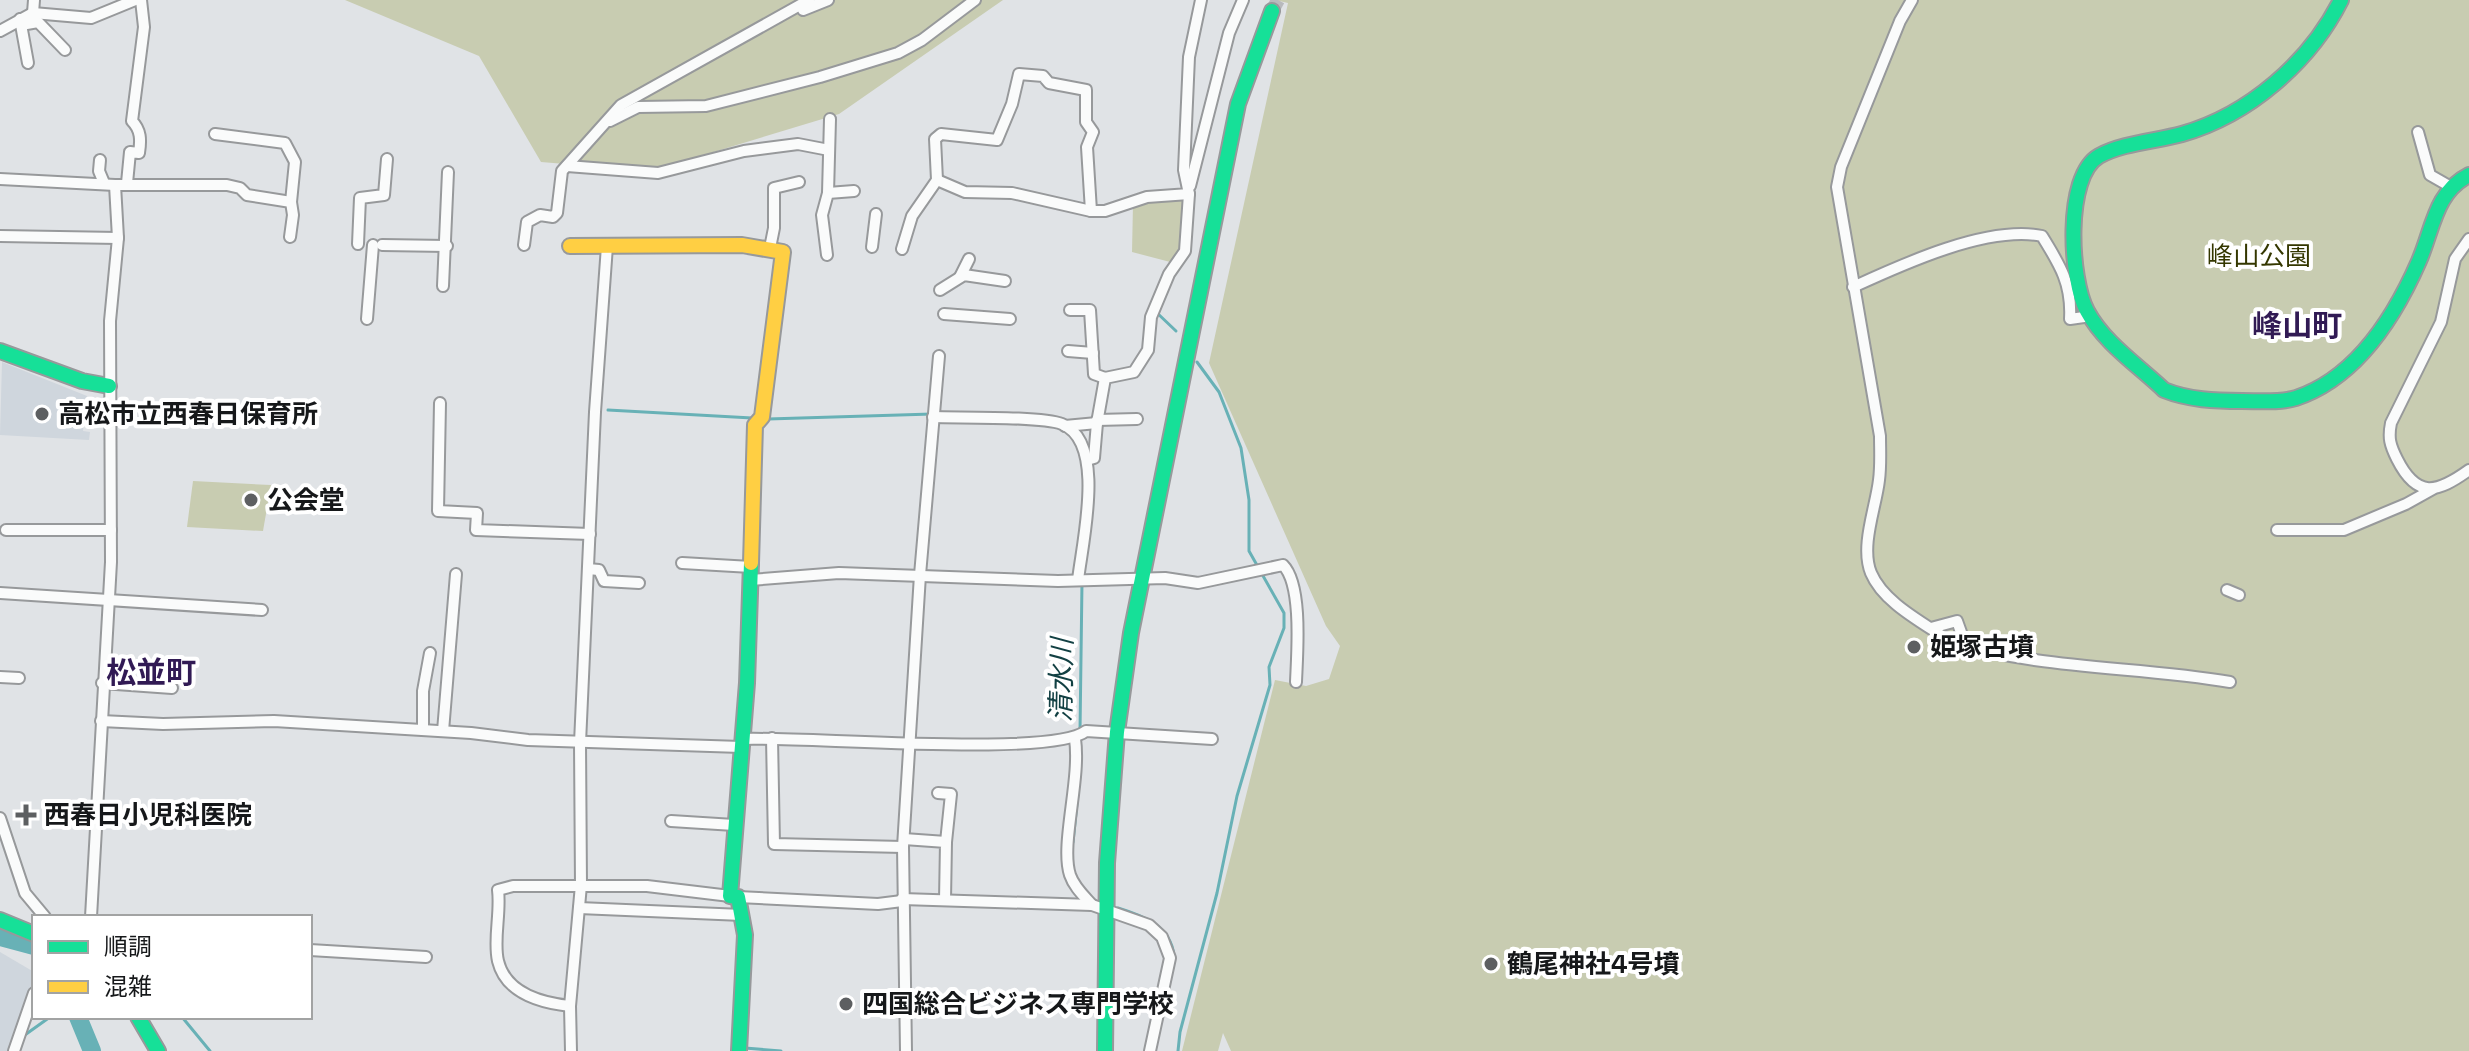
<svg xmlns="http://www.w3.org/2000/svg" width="2469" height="1051" viewBox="0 0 2469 1051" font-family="'Space Grotesk','Noto Sans JP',sans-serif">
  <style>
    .built { fill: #cfd6dd }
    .green { fill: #c8ccb1 }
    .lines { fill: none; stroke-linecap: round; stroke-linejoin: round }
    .stream { stroke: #68b1b6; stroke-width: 3 }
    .river { stroke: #68b1b6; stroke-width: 18 }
    .secondary-tunnel { stroke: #b8babd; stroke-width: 14; stroke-dasharray: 14 7; stroke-linecap: butt }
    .street-casing { stroke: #97999b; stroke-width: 14 }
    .fast-casing { stroke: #97999b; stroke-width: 18 }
    .slow-casing { stroke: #97999b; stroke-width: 18 }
    .street { stroke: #fafbfb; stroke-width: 10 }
    .fast { stroke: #16e098; stroke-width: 14 }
    .slow { stroke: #ffcf43; stroke-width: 14 }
    .poi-dot { fill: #5d5f61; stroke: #fff; stroke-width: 3 }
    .labels { text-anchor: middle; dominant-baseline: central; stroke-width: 8; stroke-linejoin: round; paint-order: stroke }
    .park-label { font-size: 26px; fill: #343700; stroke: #fff }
    .poi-label { font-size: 26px; font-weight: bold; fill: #16181a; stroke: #fff; text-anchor: start }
    .water-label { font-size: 28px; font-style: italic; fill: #124043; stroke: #fff }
    .quarter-label { font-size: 30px; font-weight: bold; fill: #311a54; stroke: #fff }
  </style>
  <rect width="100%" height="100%" fill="#e0e3e6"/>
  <g class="built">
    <path d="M2,362L87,396L83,431L90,432L89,440L0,435Z"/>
    <path d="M0,952L34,972V986L10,1051H0Z"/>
  </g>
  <g class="green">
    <path d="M345,0H1003L839,114L651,171L541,162L479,56Z"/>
    <path d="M1275,0H2469V1051H1231L1223,1033L1218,1051H1182L1275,680L1306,686L1329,679L1340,646L1326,626L1209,363L1288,3Z"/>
    <path d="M1180,198L1187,201L1184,248L1174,263L1132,252L1133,204Z"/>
    <path d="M193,481L271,485L263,531L187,527Z"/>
  </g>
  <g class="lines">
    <g class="stream">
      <path d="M1155,311L1176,331"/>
      <path d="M608,410L752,418"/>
      <path d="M768,419L932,414"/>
      <path d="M1092,463L1093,487"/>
      <path d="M1080,731L1082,582"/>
      <path d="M1073,842L1080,774"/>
      <path d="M1118,908C1144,916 1171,926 1174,956"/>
      <path d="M182,1017L210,1051"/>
      <path d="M22,1037L50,1017"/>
      <path d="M745,1048L781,1051"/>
      <path d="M1178,1051L1180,1032L1217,893L1237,796L1270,685L1269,667L1284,628V613L1249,551V500L1241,448L1219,392L1197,362"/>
    </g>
    <g class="river">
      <path d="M0,937L34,946"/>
      <path d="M78,1017L92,1051"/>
    </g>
    <path class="secondary-tunnel" d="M1272,11L1278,0"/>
    <g class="street-casing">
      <g id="street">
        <path d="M1912,0L1900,21L1841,167L1837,187L1880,436C1880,450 1881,465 1879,480C1876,507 1860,546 1871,573C1884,604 1926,624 1951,642L1962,635L1957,621L1931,628"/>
        <path d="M803,10L828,0"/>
        <path d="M33,13L34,0"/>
        <path d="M20,19L28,63"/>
        <path d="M21,25L38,22L65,50"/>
        <path d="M0,31L33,13L91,18L135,0"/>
        <path d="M610,121L638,107L706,106L820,77L898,53L922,40L975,0"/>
        <path d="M2418,132L2430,175L2451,187"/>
        <path d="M215,134L285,143L295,162L291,202"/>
        <path d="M100,160L99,171L104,183"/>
        <path d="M567,166L658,173L744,151L798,144L829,150"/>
        <path d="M0,179L115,185"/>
        <path d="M937,180L965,192L1012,193L1091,211H1105L1147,197L1189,194L1184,170L1189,57L1201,0"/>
        <path d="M127,183L130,152L139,153C141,140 141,130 132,121L144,27L141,0"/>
        <path d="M1190,186L1229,33L1243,0"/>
        <path d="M828,193L830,119"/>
        <path d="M0,236L118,238L115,185H227L240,188L247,195L291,202L293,215L290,237"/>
        <path d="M2469,239L2455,259L2441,322L2391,423C2388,438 2390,445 2397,459C2417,499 2437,493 2469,470"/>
        <path d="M358,244L360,198L384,195L387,159"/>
        <path d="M382,245L447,246"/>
        <path d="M524,245L527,222L540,215L553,217L557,213L562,171L621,105L809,0"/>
        <path d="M872,247L876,214"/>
        <path d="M770,248L774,228V188L799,182"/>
        <path d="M902,249L912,216L937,180L935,139L941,134L997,140L1012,104L1019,74L1043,76L1049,83L1086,90V122L1093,132L1087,147L1091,211"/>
        <path d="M827,255L822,215L828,193L854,191"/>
        <path d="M960,277L969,259"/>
        <path d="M443,286L448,172"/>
        <path d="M1853,287C1903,264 1988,225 2042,236C2060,265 2072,284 2070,319L2091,316"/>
        <path d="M940,290L964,275L1005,281"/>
        <path d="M1070,310H1090L1094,374L1105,378"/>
        <path d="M944,314L1010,319"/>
        <path d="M367,319L373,245"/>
        <path d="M1068,351L1093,353"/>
        <path d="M440,403L438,511L477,513L476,530L590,534"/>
        <path d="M933,417C960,418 1041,416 1062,424C1107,442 1082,543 1078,580"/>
        <path d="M1097,420L1137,419"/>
        <path d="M1065,426L1097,423L1105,378L1134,372L1148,350L1151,317L1169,274L1185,251L1189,194"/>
        <path d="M1087,460L1094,458L1097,423"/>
        <path d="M6,530H111"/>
        <path d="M2277,530H2344L2406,504L2433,489"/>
        <path d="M682,563L751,567"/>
        <path d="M588,569L599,570L604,581L639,583"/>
        <path d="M750,580L839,573L1058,581L1165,578L1198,583L1283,565C1303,585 1297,655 1296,682"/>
        <path d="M2227,590L2239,595"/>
        <path d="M0,593L262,610"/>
        <path d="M1951,642C2043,670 2137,666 2230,682"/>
        <path d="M0,677L19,678"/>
        <path d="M102,683L172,688"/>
        <path d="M101,721L163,724L274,721L471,733L528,740L741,747"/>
        <path d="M423,730V691L430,653"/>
        <path d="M443,731L456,574"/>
        <path d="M772,738L774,844L903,847"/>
        <path d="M742,739C800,736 1052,758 1086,731L1212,739"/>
        <path d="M1075,739C1081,779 1060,845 1070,875C1074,887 1084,896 1092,905"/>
        <path d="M938,793L951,794L946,842"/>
        <path d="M0,818L25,893L45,917"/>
        <path d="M671,821L734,825"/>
        <path d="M904,839L946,842L945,900"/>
        <path d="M738,897L878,904L902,901"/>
        <path d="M902,899L1092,905L1149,925L1162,937L1170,958L1150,1051"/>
        <path d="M579,908L742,915"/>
        <path d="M91,917L111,562L110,321L118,238"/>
        <path d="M310,950L426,957"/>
        <path d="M570,1006C541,1003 506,994 498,961C493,940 501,913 498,890L513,886H647L730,896"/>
        <path d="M14,1051L34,993"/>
        <path d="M571,1051L570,1006L581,885L580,743L595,412L607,246"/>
        <path d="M906,1051L903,847L920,575L939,356"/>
      </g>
    </g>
    <g class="fast-casing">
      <g id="fast">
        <path d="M2341,0C2310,62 2249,115 2182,134C2157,141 2122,143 2099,156C2064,176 2070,280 2087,311C2104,343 2139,366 2164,390C2189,400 2215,401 2242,401C2259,401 2280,403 2296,398C2356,378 2395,316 2419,261C2433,229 2435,192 2469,175"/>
        <path d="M0,351L82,381L109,386"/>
        <path d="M0,920L34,934"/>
        <path d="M138,1017L158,1051"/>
        <path d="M739,1051L745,935L738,897L730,896L747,683L751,563"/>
        <path d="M1105,1051L1107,863L1117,732L1131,633L1238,104L1272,11"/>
      </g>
    </g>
    <g class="slow-casing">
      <path id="slow" d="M570,246L742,245L783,252L762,417L755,425L751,563"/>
    </g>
    <use href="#street" class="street"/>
    <use href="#fast" class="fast"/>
    <use href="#slow" class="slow"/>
  </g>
  <g class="poi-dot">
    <circle cx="42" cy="414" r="8"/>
    <circle cx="251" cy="500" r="8"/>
    <circle cx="1914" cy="647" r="8"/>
    <path d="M22 803h8v8h8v8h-8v8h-8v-8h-8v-8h8z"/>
    <circle cx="1491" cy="964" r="8"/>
    <circle cx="846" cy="1004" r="8"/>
  </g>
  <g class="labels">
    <g class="park-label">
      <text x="2259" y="256">峰山公園</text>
    </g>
    <g class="poi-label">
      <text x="58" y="414">高松市立西春日保育所</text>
      <text x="267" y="500">公会堂</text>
      <text x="1930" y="647">姫塚古墳</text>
      <text x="44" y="815">西春日小児科医院</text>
      <text x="1507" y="964">鶴尾神社4号墳</text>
      <text x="862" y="1004">四国総合ビジネス専門学校</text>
    </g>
    <g class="water-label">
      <text transform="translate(1061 680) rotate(-89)">清水川</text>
    </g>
    <g class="quarter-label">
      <text x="2297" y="325">峰山町</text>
      <text x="151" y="672">松並町</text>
    </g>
  </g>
  <rect x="32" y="915" width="280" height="104" fill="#ffffff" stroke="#a2a3a3" stroke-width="2"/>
  <rect x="48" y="941" width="40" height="12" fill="#16e098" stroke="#a2a3a3" stroke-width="2"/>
  <text x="104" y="955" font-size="24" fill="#16181a">順調</text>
  <rect x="48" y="981" width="40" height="12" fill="#ffcf43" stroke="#a2a3a3" stroke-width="2"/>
  <text x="104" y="995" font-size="24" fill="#16181a">混雑</text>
</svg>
